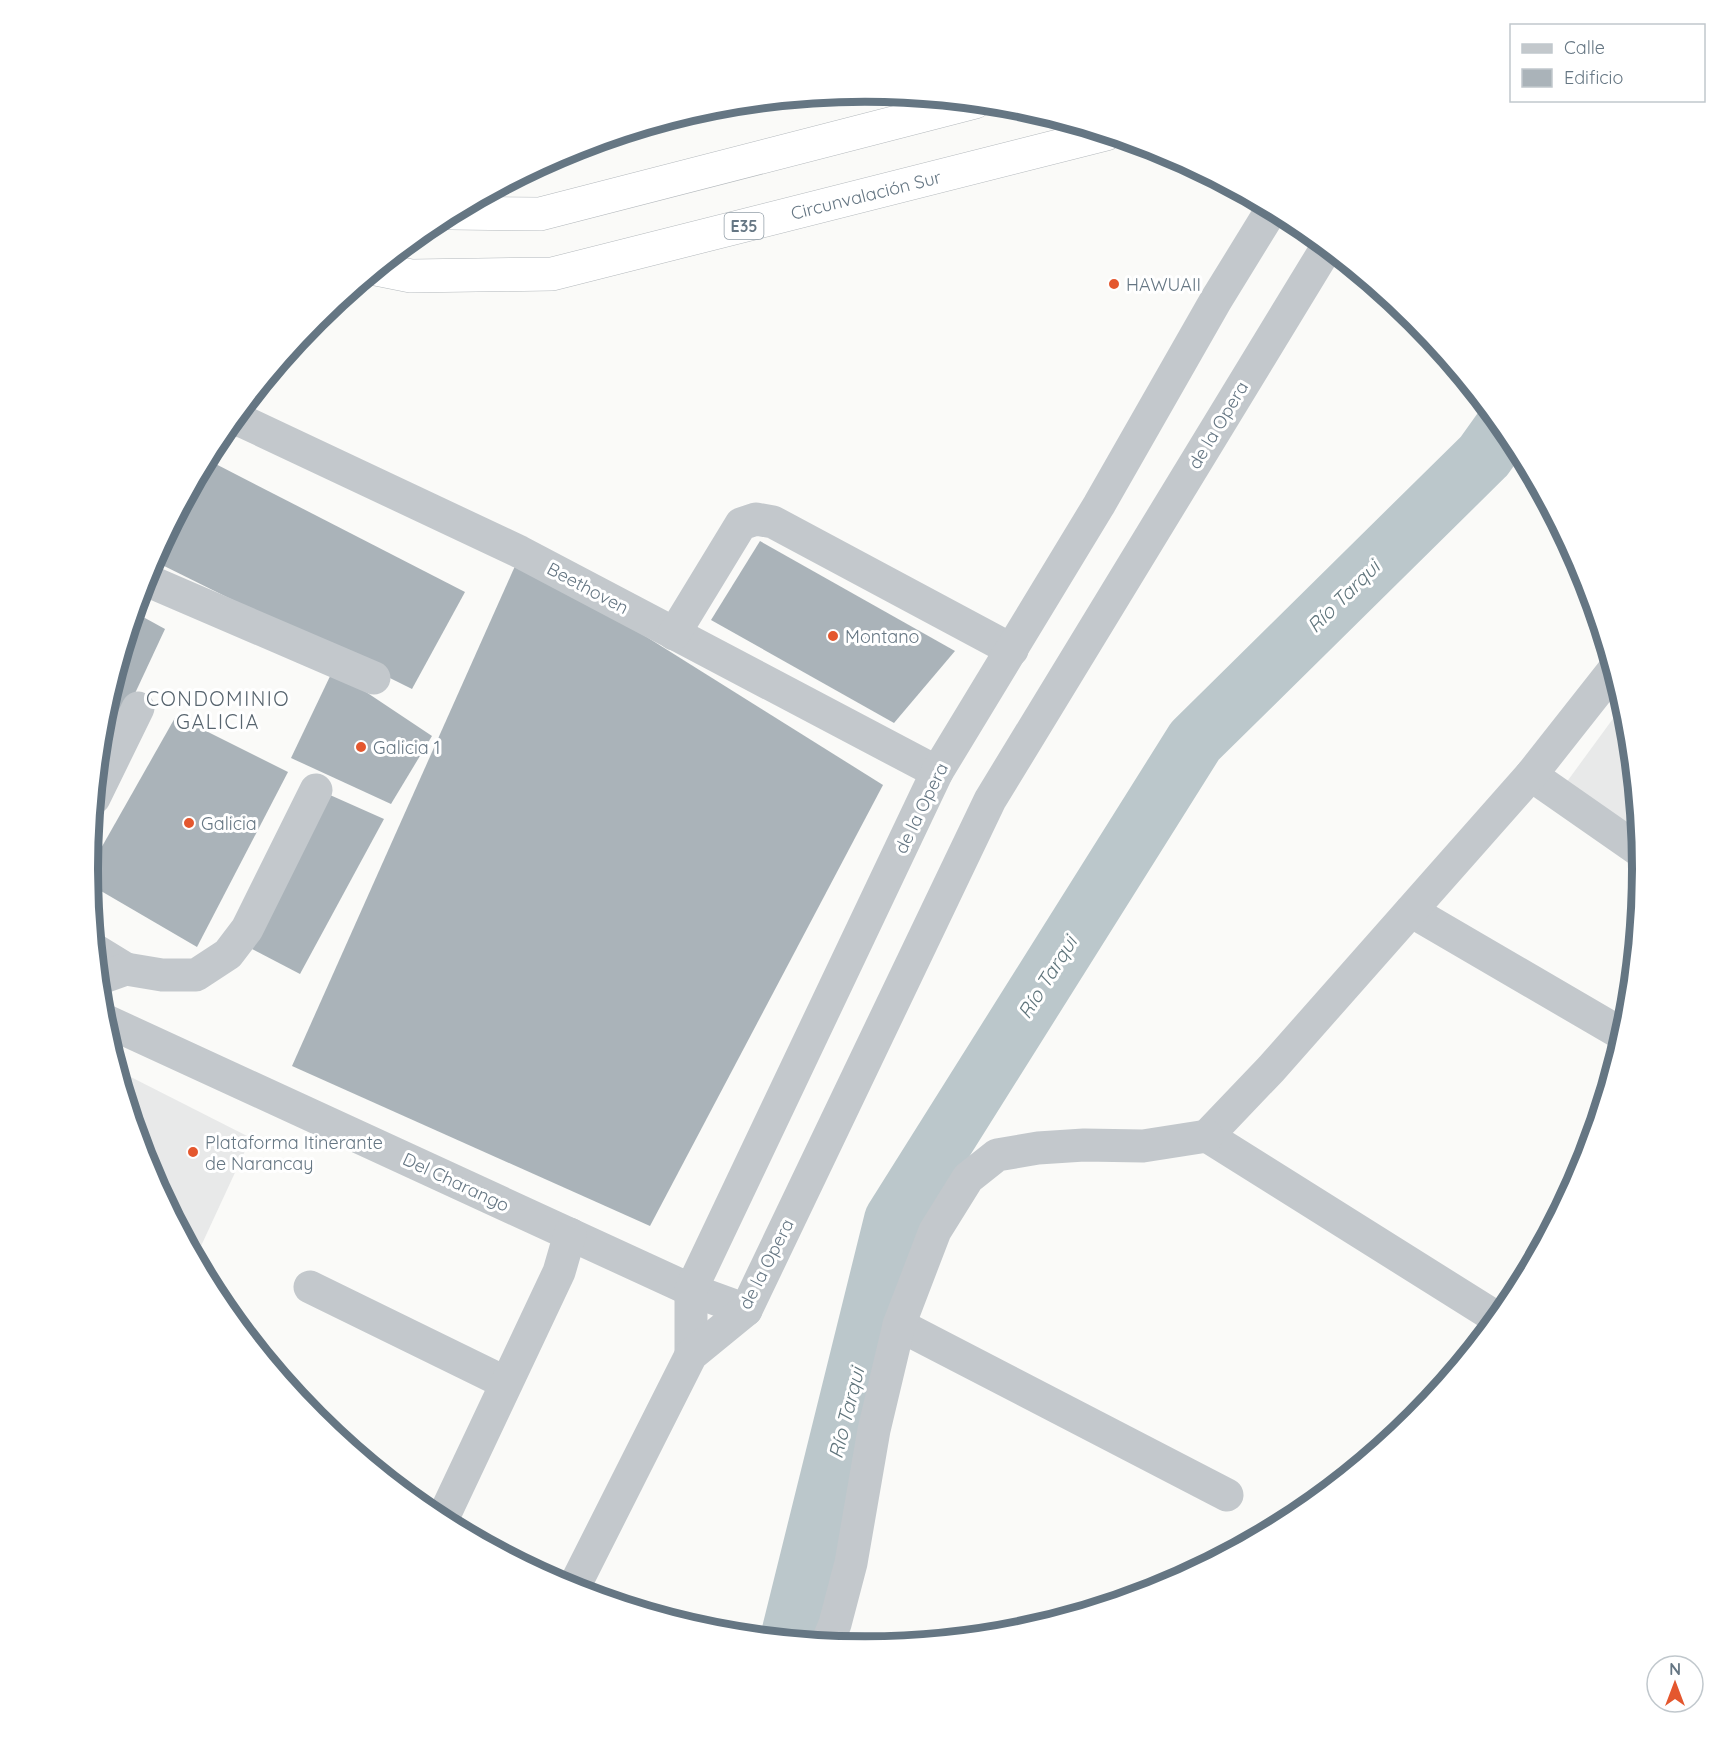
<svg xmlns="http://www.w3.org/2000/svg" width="1729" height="1738" viewBox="0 0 1729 1738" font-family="Quicksand,sans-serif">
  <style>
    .built { fill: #e8e9e9 }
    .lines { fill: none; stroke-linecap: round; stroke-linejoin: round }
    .river { stroke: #bbc7cb; stroke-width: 60 }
    .building { fill: #aab3b9 }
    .highway-casing { stroke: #b4b9bd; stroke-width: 34 }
    .minor { stroke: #c3c8cc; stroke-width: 33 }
    .highway { stroke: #fff; stroke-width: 33 }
    .poi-dot { fill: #e4572e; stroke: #fff; stroke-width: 2 }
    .labels { text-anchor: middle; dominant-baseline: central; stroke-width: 6; stroke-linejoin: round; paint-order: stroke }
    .shield { fill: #fff; stroke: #939fa8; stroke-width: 1.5 }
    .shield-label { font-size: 16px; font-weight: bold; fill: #657683 }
    .street-label { font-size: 18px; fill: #657683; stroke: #fff }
    .poi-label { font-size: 18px; fill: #657683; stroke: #fff; text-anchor: start }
    .water-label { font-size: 20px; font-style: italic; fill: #60757c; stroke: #fff }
    .neighbourhood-label { font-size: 20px; letter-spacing: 1.5px; fill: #57646e; stroke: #fff }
    .rim { fill: none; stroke: #657683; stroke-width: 8 }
  </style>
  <rect width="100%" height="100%" fill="#fafaf8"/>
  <g class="built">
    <path d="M1623,705L1627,718L1639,835L1566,783Z"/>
    <path d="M117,1070L251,1138L195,1259L146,1166Z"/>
  </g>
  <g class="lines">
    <path class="river" d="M790,1639L894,1220L1195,741L1484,456L1504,428"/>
  </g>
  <g class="building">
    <path d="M206,459L465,592L412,689L152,560Z"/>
    <path d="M760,541L955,651L894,723L711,620Z"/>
    <path d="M519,557L883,785L650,1226L292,1066Z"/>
    <path d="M134,612L165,629L96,777L102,717Z"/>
    <path d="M333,670L432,736L391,804L291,758Z"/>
    <path d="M176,716L288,772L197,947L89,884L87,873Z"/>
    <path d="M330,795L384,819L300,974L252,949Z"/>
  </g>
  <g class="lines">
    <g class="highway-casing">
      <g id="highway">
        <path d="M451,213L540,214L975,102"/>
        <path d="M376,269L411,276L552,274L1106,134"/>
      </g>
    </g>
    <g class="minor">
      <path d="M232,420L242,421L520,552L937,772"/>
      <path d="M144,579L374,678"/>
      <path d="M674,634L741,524L756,519L773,522L1012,650"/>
      <path d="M1531,775L1640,851"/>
      <path d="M94,798L138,708"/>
      <path d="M1411,911L1615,1030"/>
      <path d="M95,950L126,969"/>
      <path d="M98,979L126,969L162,975H196L228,954L247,929L316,790"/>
      <path d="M102,1019L691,1290L746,1310"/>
      <path d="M310,1287L506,1383"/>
      <path d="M1497,1318L1207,1136L1271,1069L1531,775L1613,671"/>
      <path d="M899,1325L1227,1495"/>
      <path d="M691,1355V1290L937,772L1099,505L1216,300L1272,209"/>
      <path d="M442,1520L559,1272L570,1234"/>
      <path d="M573,1589L691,1355L746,1310L990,800L1327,247"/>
      <path d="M827,1643L835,1624L851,1563L874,1430L899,1325L935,1231L968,1178L997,1155L1038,1148L1084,1145L1143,1146L1207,1136"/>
    </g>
    <use href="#highway" class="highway"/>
  </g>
  <g class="poi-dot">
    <circle cx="1114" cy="284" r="6"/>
    <circle cx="833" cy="636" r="6"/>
    <circle cx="361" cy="747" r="6"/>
    <circle cx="189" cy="823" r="6"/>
    <circle cx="193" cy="1152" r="6"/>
  </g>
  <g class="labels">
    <rect class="shield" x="724.5" y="213" width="39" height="26" rx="4.5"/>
    <g class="shield-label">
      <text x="744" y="226">E35</text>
    </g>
    <g class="street-label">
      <text transform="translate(866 195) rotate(-14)">Circunvalación Sur</text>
      <text transform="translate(1218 425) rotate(-59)">de la Opera</text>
      <text transform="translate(588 588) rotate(28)">Beethoven</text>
      <text transform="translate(921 808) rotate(-64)">de la Opera</text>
      <text transform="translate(456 1182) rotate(25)">Del Charango</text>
      <text transform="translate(766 1264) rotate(-63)">de la Opera</text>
    </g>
    <g class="poi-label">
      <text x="1126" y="284">HAWUAII</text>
      <text x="845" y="636">Montano</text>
      <text x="373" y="747">Galicia 1</text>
      <text x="201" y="823">Galicia</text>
      <text x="205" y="1142">Plataforma Itinerante<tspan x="205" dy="21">de Narancay</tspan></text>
    </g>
    <g class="water-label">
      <text transform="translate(1343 596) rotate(-45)">Río Tarqui</text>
      <text transform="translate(1047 977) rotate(-58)">Río Tarqui</text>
      <text transform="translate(846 1413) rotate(-76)">Río Tarqui</text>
    </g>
    <g class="neighbourhood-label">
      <text x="218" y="698">CONDOMINIO<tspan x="218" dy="23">GALICIA</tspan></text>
    </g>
  </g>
  <path d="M0 0H1729V1738H0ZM98 869a767 767 0 1 1 1534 0a767 767 0 1 1-1534 0Z" fill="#fff" fill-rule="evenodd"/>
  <path class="rim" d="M98 869a767 767 0 1 1 1534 0a767 767 0 1 1-1534 0Z"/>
  <rect x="1510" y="24" width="195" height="78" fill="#ffffff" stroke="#c1c8cd" stroke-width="1.5"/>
  <rect x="1522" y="44" width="30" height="9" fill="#c3c8cc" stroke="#c1c8cd" stroke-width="1.5"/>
  <text x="1564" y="54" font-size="18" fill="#657683">Calle</text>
  <rect x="1522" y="69" width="30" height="18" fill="#aab3b9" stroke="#c1c8cd" stroke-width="1.5"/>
  <text x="1564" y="84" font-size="18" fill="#657683">Edificio</text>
  <g transform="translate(1675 1684)"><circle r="28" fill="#ffffff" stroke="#c1c8cd" stroke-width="1.5"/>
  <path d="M0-4.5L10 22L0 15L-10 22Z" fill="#e4572e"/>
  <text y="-9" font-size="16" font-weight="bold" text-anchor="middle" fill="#657683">N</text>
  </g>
</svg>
